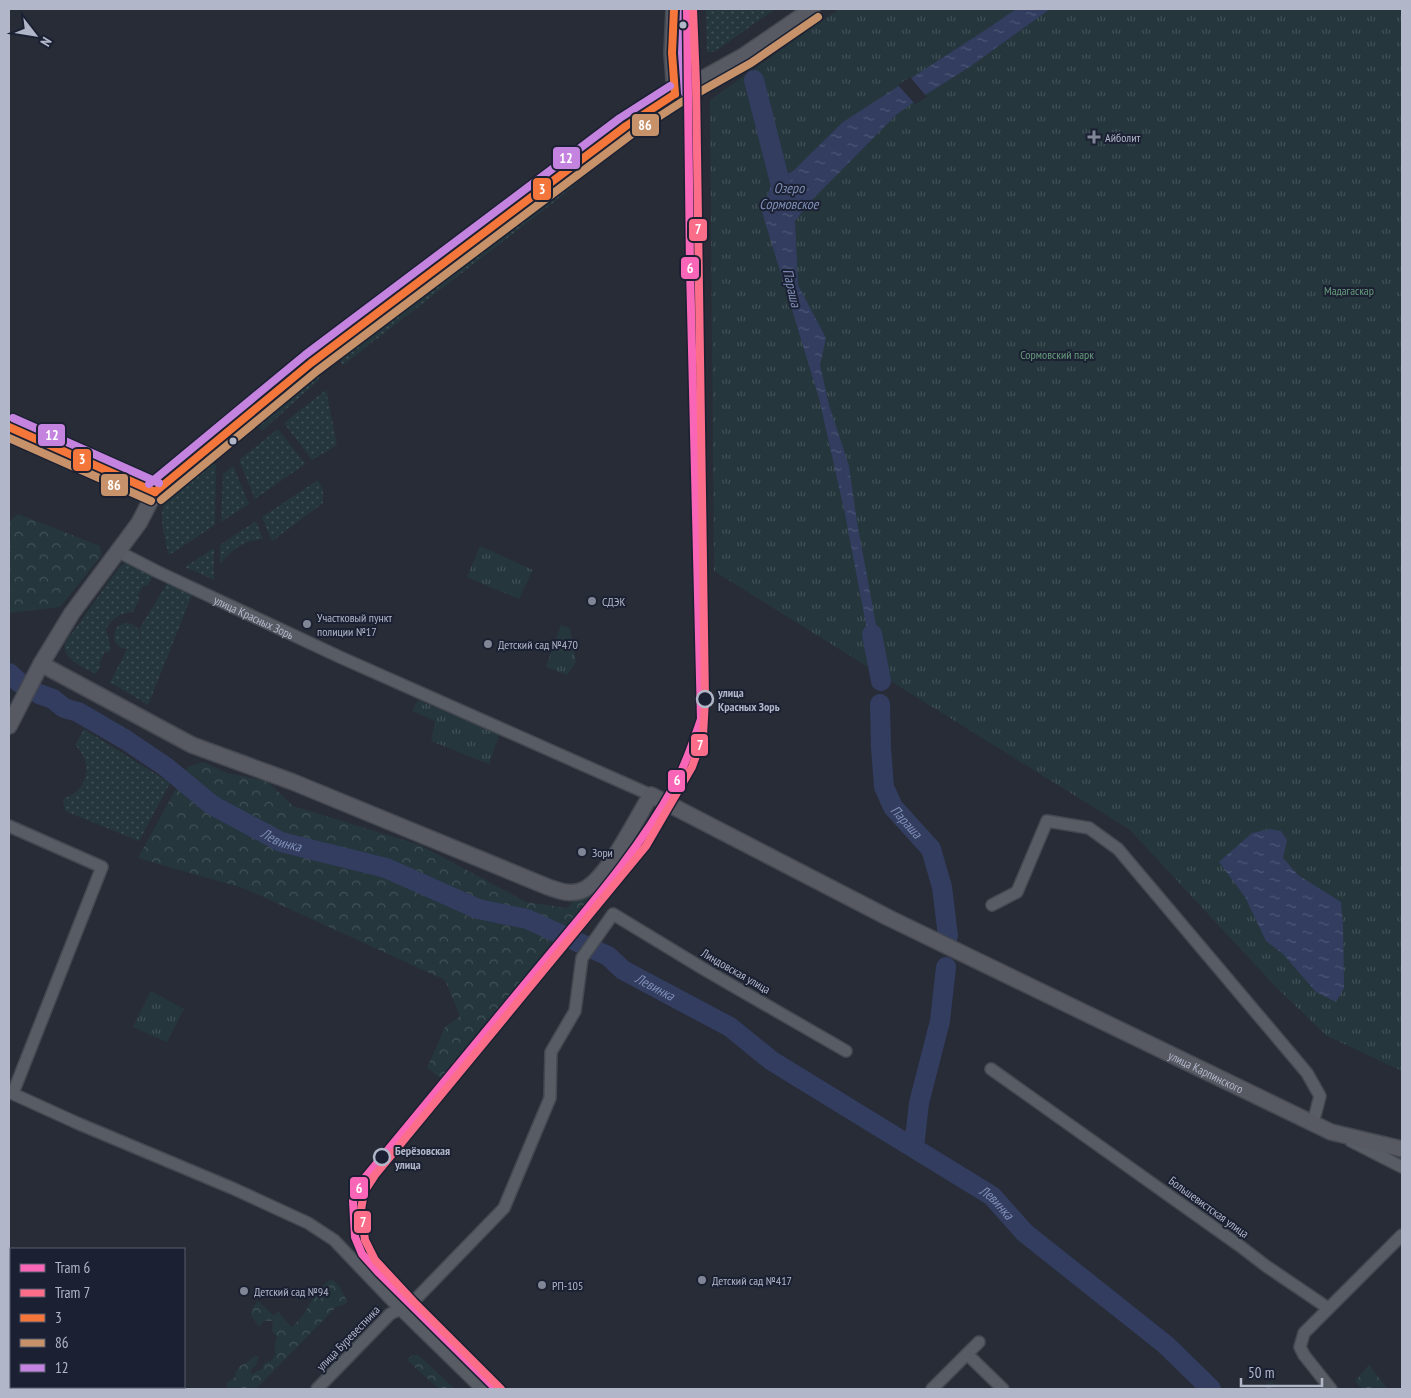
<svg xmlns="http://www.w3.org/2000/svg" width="1411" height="1398" viewBox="0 0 1411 1398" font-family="'PT Sans Narrow',sans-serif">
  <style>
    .grass { fill: url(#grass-dots) }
    .forest { fill: url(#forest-crowns) }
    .park { fill: url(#park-tufts) }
    .pitch { fill: #25363d }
    .water { fill: url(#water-ripples) }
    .pier { fill: #282c37 }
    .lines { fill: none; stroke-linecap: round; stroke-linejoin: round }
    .river { stroke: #323d60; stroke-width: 20 }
    .street-casing { stroke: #444850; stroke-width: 14 }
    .secondary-casing { stroke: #444850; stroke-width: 18 }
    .street { stroke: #585c65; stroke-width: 11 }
    .secondary { stroke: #575963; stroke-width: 15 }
    .bus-1-casing { stroke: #1b2132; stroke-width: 11 }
    .bus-2-casing { stroke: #1b2132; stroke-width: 11 }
    .bus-3-casing { stroke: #1b2132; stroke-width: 11 }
    .bus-1 { stroke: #f5763a; stroke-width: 8 }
    .bus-2 { stroke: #c7916a; stroke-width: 8 }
    .bus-3 { stroke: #c483df; stroke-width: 8 }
    .tram-1-casing { stroke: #1b2132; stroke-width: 11 }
    .tram-2-casing { stroke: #1b2132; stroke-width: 11 }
    .tram-1 { stroke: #fa66b7; stroke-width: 8 }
    .tram-2 { stroke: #fb6d88; stroke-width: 8 }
    .bus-dot { fill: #b1b7c9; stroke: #1b2132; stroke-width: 2 }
    .poi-dot { fill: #818696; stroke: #1b2132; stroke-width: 2 }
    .stop-dot { fill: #1b2132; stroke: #b1b7c9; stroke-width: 2.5 }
    .labels { text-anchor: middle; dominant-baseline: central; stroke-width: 4; stroke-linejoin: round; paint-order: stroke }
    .poi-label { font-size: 12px; fill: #b1b7c9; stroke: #1b2132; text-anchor: start }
    .park-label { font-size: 12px; fill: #679b7b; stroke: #1b2132 }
    .street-label { font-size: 12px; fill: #b1b7c9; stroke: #1b2132 }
    .stop-label { font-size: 12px; font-weight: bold; fill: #b1b7c9; stroke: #1b2132; text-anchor: start }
    .water-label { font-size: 14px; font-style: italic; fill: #7f8eb7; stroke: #1b2132 }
    .line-badge { stroke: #1b2132; stroke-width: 2 }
    .badge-label { font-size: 14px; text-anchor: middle; font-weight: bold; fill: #fff }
  </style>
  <defs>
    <pattern id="grass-dots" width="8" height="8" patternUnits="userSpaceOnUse" patternTransform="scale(1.25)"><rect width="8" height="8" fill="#25363d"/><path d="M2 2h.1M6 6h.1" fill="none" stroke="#425158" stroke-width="1.8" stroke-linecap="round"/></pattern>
    <pattern id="forest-crowns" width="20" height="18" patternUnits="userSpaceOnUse" patternTransform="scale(1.25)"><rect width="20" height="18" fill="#25363d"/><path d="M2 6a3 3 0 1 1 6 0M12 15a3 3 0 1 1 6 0" fill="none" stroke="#425158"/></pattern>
    <pattern id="park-tufts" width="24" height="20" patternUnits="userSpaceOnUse" patternTransform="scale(1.25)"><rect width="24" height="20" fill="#25363d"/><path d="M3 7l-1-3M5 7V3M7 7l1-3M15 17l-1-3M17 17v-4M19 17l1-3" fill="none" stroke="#425158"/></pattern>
    <pattern id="water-ripples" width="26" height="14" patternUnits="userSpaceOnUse" patternTransform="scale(1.25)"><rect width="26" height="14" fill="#323d60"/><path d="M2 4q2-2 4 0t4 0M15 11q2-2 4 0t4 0" fill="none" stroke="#4d5775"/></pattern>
  </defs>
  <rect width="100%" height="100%" fill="#282c37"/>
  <g class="grass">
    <path d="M706,9H775L714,52H707Z"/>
    <path d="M606,149L607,150L572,188L343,365L335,353Z"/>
    <path d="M314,373L321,378L262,431L257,425L259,418L308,374Z"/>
    <path d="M326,390L337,445L312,460L284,423Z"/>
    <path d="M278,429L305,464L255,499L239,460Z"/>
    <path d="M213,463L216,465L215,525L169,555C166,543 162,529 162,516C161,494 197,475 213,463Z"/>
    <path d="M233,466L249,504L221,522L223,474Z"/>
    <path d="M318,480L323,490V503L272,541L262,517Z"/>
    <path d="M256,521L263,539C242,541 233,549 220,564V545Z"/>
    <path d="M214,548V580L185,567Z"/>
    <path d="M125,563L153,576L148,585L143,586L137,596L140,598L133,612C119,613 113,618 106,629L111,649L108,653L105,652L99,664L101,666L96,674C84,668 61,659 65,643L120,566Z"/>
    <path d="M170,579L194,590L148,705L110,682L127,650C138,647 144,640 139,629Z"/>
    <circle cx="127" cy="636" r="13"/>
    <path d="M84,729L170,783L139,841L65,811L63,799C88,790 95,764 75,745Z"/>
  </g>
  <g class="forest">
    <path d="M18,514L100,546L101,556L60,607L9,613V522Z"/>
    <path d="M203,762L227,773L267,781L293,806L420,845L526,902L567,908L579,896L595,895L442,1079L427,1068L445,1027L460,1016L445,980L246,889L138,858L188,767Z"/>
    <path d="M332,1279L340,1287L347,1301L345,1304L336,1307L256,1389H226L227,1383L235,1377C236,1363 247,1365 255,1356H259L256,1365L251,1370V1374L262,1369L265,1363L271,1361L276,1354L274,1349L277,1337L272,1331L273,1321H264L259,1327L251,1315L254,1306L258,1301L273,1315L279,1312L291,1327C309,1315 312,1290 332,1279Z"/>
    <path d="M412,1355H418L455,1389H439L407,1360Z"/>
    <path d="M1369,1365L1387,1388L1388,1389H1362L1355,1381Z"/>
    <path d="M1268,1382L1277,1384L1280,1389H1263Z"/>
  </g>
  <g class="park">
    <path d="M839,9H1402V1071L1327,1036L1274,985L1130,830L714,571L710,100Z"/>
    <path d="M480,546L533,570L519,599L467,577Z"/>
    <path d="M561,625L570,628L576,662L567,675L546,667Z"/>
    <path d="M418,700L499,735L489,764L431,741L435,721L412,711Z"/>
    <path d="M151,991L184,1009L167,1042L133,1027Z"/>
  </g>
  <path class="pitch" d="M9,1258L11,1260V1304L9,1307Z"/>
  <g class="water">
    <path d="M1016,9H1050L971,66L911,104L896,115L811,201L795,221L798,285L826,338L820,365L829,405L849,466L857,522L883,663L872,656L845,514L819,398L762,212L772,182L793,171L843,122L990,27Z"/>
    <path d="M1270,829L1281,831L1287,840L1283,858L1298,875L1341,902L1343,924L1344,988L1336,1002L1316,992L1283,954L1266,941L1245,897L1219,862L1252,833Z"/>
  </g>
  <path class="pier" d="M910,77L927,97L915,104L898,85Z"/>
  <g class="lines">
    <g class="river">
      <path d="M754,80L785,202"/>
      <path d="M872,634L881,681"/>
      <path d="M9,673L20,683"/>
      <path id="s1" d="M39,694L53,699L64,708L78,712L126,740L166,767L212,805L281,842L386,868L478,909L527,919L608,956L623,970L730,1027L772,1061L992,1196L1025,1233L1166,1345L1211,1389"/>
      <path id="s2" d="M880,704L881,748L884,787L893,807L931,849L942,887L948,936"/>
      <path d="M914,1147L919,1103L940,1021L946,967"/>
    </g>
    <g class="street-casing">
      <g id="street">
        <path id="s3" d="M117,551L158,572L342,658L651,795"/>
        <path d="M9,826L102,867L13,1093"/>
        <path d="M992,905L1017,892L1047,821L1089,828L1118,849L1307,1073L1320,1096L1313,1123"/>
        <path d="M991,1069L1240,1246L1266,1266L1328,1308"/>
        <path d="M9,1092L77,1123L232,1188L308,1223L334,1240L400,1309L482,1389"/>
        <path d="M1351,1141L1402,1167"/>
        <path d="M967,1354L1003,1389"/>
        <path d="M317,1389L390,1314L411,1304L504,1208L550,1098L551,1052L575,1011L582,958L613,914L707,971L846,1051"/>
        <path d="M932,1389L979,1342"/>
        <path d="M1331,1389L1304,1355L1300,1347L1304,1333L1402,1235"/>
      </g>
    </g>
    <g class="secondary-casing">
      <g id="secondary">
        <path d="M674,9L672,53L675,94"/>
        <path d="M9,427L155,492"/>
        <path id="s4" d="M41,664L192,745L293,782L548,887C560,891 572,896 585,889C609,876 636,819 651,795L889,918L1331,1132L1402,1149"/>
        <path d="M9,726L41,664L72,613L139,523L155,492L311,363L626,126L675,94L745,55L812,9"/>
      </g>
    </g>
    <use href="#street" class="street"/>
    <use href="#secondary" class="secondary"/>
    <g class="bus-1-casing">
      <g id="bus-1">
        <path d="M674,9L672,53L675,94"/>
        <path d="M9,427L155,492"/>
        <path d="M155,492L311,363L626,126L675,94"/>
      </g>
    </g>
    <g class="bus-2-casing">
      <g id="bus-2">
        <path d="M9,438L151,501"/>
        <path d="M161,500L317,371L632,134L680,103L751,63L818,17"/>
      </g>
    </g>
    <g class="bus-3-casing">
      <g id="bus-3">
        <path d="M684,9L682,53L685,93"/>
        <path d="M13,418L159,483"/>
        <path d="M149,484L305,355L620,118L670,86"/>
      </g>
    </g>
    <use href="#bus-1" class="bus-1"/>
    <use href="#bus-2" class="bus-2"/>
    <use href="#bus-3" class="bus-3"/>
    <g class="tram-1-casing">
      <path id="tram-1" d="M496,1389L379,1273L362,1254L355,1237L353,1201L363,1180C421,1109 480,1038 539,967C587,909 638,852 674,786C686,764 693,742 701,719L690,268L687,9"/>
    </g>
    <g class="tram-2-casing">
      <path id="tram-2" d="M501,1389L414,1302L375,1260L365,1240L361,1210L364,1192L375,1175L646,846L692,767L703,736L705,699L696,83L693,9"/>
    </g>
    <use href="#tram-1" class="tram-1"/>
    <use href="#tram-2" class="tram-2"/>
  </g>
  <g class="bus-dot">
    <circle cx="683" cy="25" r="4.5"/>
    <circle cx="233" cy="441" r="4.5"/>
  </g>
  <g class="poi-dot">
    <path d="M1091.5 129.5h5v5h5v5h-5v5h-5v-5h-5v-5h5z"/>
    <circle cx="592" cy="601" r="5"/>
    <circle cx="307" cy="624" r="5"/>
    <circle cx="488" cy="644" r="5"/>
    <circle cx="582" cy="852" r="5"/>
    <circle cx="702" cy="1280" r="5"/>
    <circle cx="542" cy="1285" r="5"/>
    <circle cx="244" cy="1291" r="5"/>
  </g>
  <g class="stop-dot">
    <circle cx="705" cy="699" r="8"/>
    <circle cx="382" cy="1157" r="8"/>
  </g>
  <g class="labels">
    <g class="poi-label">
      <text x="1105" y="137">Айболит</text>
      <text x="602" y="601">СДЭК</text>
      <text x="317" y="617">Участковый пункт<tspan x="317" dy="14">полиции №17</tspan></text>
      <text x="498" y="644">Детский сад №470</text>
      <text x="592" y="852">Зори</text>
      <text x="712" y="1280">Детский сад №417</text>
      <text x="552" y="1285">РП-105</text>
      <text x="254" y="1291">Детский сад №94</text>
    </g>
    <g class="park-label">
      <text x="1349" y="290">Мадагаскар</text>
      <text x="1057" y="354">Сормовский парк</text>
    </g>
    <g class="street-label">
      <text stroke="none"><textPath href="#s3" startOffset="152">улица Красных Зорь</textPath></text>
      <text transform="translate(736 971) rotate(30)">Линдовская улица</text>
      <text stroke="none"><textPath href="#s4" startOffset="1329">улица Карпинского</textPath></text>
      <text transform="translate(1209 1207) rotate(36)">Большевистская улица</text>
      <text transform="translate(348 1338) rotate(-46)">улица Буревестника</text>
    </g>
    <g class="stop-label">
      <text x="718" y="692">улица<tspan x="718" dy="14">Красных Зорь</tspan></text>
      <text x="395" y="1150">Берёзовская<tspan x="395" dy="14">улица</tspan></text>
    </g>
    <g class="water-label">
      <text x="789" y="188">Озеро<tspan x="789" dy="16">Сормовское</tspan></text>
      <text transform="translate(792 288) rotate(77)">Параша</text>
      <text stroke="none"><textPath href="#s2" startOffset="125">Параша</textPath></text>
      <text stroke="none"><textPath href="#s1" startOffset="285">Левинка</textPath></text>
      <text stroke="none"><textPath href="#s1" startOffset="690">Левинка</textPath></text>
      <text stroke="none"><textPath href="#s1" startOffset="1095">Левинка</textPath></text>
    </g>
  </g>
  <g class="line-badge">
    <rect x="631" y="113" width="29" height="24" rx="5" fill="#c7916a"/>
    <rect x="552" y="146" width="29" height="24" rx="5" fill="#c483df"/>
    <rect x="532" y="177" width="20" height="24" rx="5" fill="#f5763a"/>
    <rect x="688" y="218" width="20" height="24" rx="5" fill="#fb6d88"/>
    <rect x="680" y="256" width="20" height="24" rx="5" fill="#fa66b7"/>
    <rect x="37" y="423" width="29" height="24" rx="5" fill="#c483df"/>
    <rect x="72" y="448" width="20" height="24" rx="5" fill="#f5763a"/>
    <rect x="100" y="473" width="29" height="24" rx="5" fill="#c7916a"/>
    <rect x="690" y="733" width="19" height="24" rx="5" fill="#fb6d88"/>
    <rect x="667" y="769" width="19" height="24" rx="5" fill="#fa66b7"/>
    <rect x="349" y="1176" width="20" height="24" rx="5" fill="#fa66b7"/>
    <rect x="353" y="1210" width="19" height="24" rx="5" fill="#fb6d88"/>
  </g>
  <g class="badge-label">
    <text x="645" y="130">86</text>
    <text x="566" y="163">12</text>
    <text x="542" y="194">3</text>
    <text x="698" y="234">7</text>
    <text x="690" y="273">6</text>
    <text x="52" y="440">12</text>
    <text x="82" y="464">3</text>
    <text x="114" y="490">86</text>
    <text x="700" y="750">7</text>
    <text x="677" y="785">6</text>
    <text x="359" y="1193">6</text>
    <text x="363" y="1227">7</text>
  </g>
  <rect width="1411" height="1398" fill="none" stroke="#b1b7c9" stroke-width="20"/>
  <rect x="10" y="1248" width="175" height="140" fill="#1b2132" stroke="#575d6e"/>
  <rect x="20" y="1264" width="25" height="8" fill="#fa66b7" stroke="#575d6e"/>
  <text x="55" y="1273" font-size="15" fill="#b1b7c9">Tram 6</text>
  <rect x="20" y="1289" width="25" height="8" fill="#fb6d88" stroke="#575d6e"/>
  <text x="55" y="1298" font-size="15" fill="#b1b7c9">Tram 7</text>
  <rect x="20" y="1314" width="25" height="8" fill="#f5763a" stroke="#575d6e"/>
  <text x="55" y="1323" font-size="15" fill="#b1b7c9">3</text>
  <rect x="20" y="1339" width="25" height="8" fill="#c7916a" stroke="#575d6e"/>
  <text x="55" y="1348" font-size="15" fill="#b1b7c9">86</text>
  <rect x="20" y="1364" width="25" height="8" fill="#c483df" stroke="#575d6e"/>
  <text x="55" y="1373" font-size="15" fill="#b1b7c9">12</text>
  <g transform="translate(35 35) rotate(121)" stroke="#1b2132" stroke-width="4" paint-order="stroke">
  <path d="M0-4L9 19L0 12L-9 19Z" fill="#b1b7c9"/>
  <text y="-8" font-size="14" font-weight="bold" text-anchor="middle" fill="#b1b7c9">N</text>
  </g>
  <path d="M1241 1378v8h81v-8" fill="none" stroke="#b1b7c9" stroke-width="2.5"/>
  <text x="1248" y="1378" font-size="15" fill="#b1b7c9" stroke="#1b2132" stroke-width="4" paint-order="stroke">50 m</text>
</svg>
